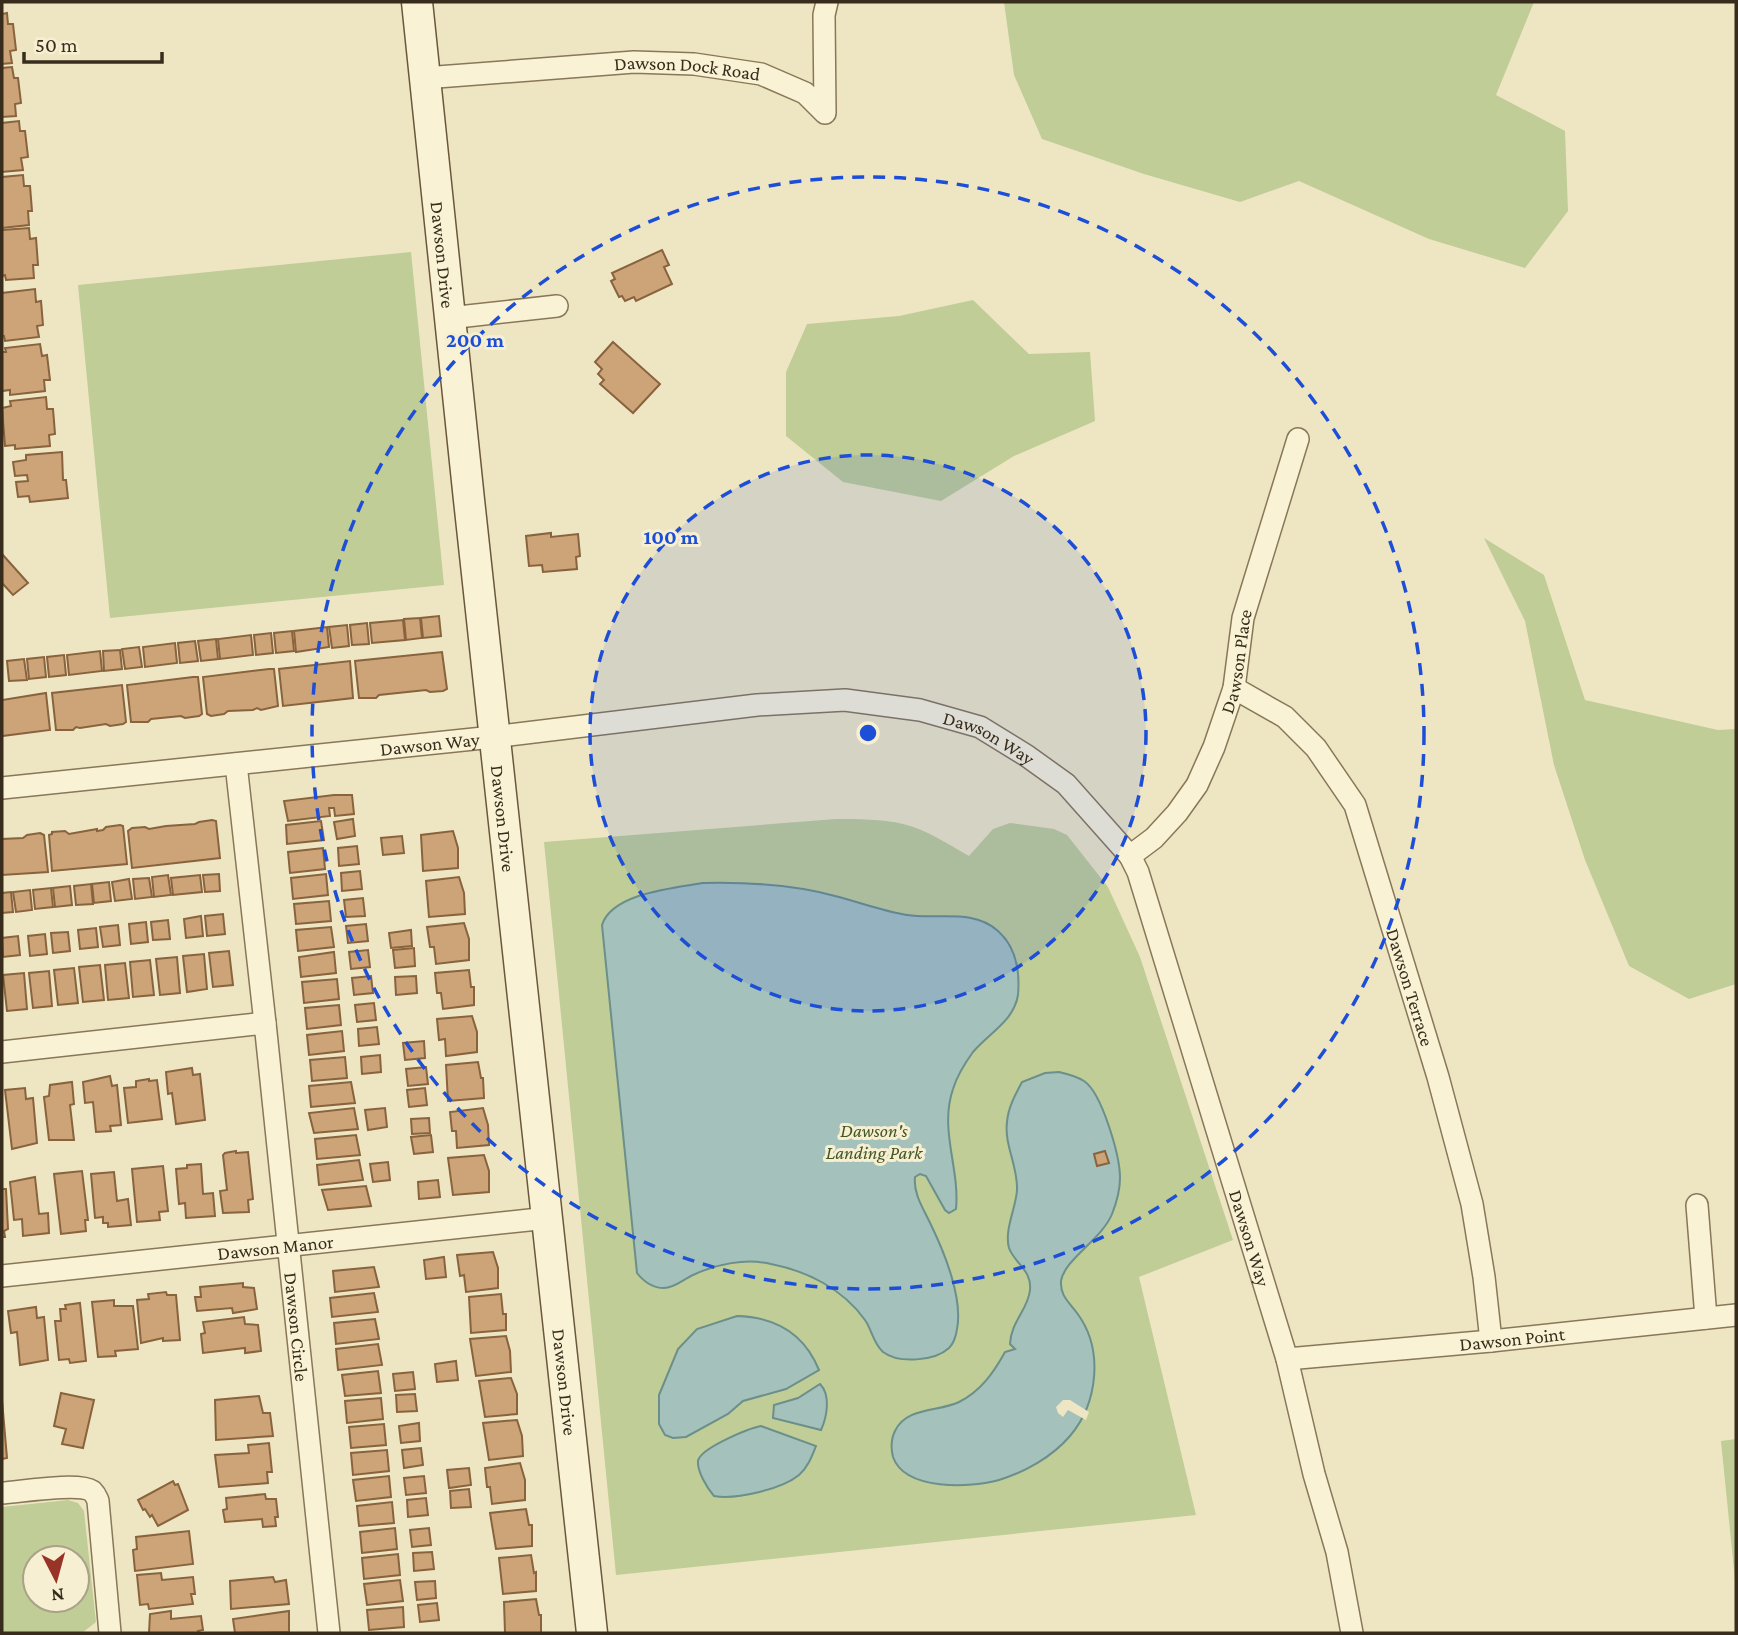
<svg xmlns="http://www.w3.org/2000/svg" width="1738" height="1635" viewBox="0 0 1738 1635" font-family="'Crimson Pro',serif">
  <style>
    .green { fill: #c0cd96; fill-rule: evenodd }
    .water { fill: #a4c1bc; stroke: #6b8f8a; stroke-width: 2 }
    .pier { fill: #eee6c2 }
    .building { fill: #cda477; stroke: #88633e; stroke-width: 2 }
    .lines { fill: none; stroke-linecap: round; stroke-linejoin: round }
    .street-casing { stroke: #887759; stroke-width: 24 }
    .secondary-casing { stroke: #6a583c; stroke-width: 33 }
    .street { stroke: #f9f2d5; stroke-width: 21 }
    .secondary { stroke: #f9f2d5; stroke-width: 30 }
    .ring { fill: none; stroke: #1d4ed8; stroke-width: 3.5; stroke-dasharray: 12 9 }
    .labels { text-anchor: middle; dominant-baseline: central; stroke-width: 6; stroke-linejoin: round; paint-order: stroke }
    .street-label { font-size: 19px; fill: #382d1d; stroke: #f6efd1 }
    .park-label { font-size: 19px; font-style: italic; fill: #435524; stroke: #f6efd1 }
    .centre { fill: #1d4ed8; stroke: #f6efd1; stroke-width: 3.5 }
    .ring-label { font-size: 21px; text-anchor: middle; font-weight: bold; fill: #1d4ed8; stroke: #f6efd1; stroke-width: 6; stroke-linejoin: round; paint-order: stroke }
  </style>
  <rect width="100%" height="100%" fill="#eee6c2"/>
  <g class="green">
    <path d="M1004,2H1534L1496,95L1565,131L1568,211L1525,268L1429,239L1299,181L1240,202L1144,174L1042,139L1014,75Z"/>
    <path d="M411,252L444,585L110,618L78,285Z"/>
    <path d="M973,300L1029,354L1090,352L1095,421L1014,456L941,501L843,482L786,436V372L807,324L899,316Z"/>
    <path d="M1484,538L1544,575L1585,700L1718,730L1736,729V984L1689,999L1629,966L1585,860L1554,765L1525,621Z"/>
    <path d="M836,819C858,819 881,819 903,824C927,830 948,844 969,856L993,829L1010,823L1054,829L1067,835L1108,887L1140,957L1233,1240L1139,1277L1196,1515L616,1575L544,842Z"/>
    <path d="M1736,1439V1590L1721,1441Z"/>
    <path d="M68,1500L78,1503L84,1511L96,1622L82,1633H2V1507ZM77,1558V1600H35V1558Z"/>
  </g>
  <g class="water">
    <path d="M703,883C748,882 792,884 835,896C859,902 882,911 907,915C937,920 973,908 998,931C1016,947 1020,972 1018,995C1014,1021 989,1033 973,1052C965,1063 957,1076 953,1089C939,1130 960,1168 956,1209L949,1213L945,1210L926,1176L920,1174L915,1177C913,1195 925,1211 932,1227C945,1254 963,1299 957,1329C956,1336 954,1343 949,1348C935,1361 899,1364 883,1352C873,1343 872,1330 865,1320C843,1289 807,1271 771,1264C746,1258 716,1264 693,1275C684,1279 674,1288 664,1288C652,1288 644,1282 637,1273L602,925C612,893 674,888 703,883Z"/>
    <path d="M1059,1072C1068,1074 1076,1076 1084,1081C1102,1093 1120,1156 1120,1178C1120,1189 1116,1204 1112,1214C1102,1239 1064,1260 1061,1281C1060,1296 1069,1302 1077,1313C1104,1349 1098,1403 1070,1436C1052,1457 1025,1472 999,1480C971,1488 905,1491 893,1457C891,1449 891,1439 895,1431C906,1407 938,1412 959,1402C981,1391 994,1372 1005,1352L1015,1349L1010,1344C1011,1321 1028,1310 1030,1290C1032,1270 1015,1264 1009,1248C1004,1230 1016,1208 1017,1190C1018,1166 1004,1145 1007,1122C1008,1108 1015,1095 1022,1082L1045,1073Z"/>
    <path d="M737,1316C775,1317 804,1333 819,1370L786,1389L743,1401L728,1414L686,1437L673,1438L665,1435L659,1424V1395L678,1349L697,1329Z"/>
    <path d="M820,1384C831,1395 827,1417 821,1430L773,1418L774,1405L798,1398Z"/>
    <path d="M761,1426L816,1446C812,1456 808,1467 799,1475C782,1489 736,1500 714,1496C707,1488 697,1471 698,1461C700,1448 750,1428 761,1426Z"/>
  </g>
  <path class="pier" d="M1063,1400H1070L1089,1412L1086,1420L1068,1410L1063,1417L1058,1413L1056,1407Z"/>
  <g class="building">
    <path d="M7,13L8,24H13L16,50L10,51L12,63L2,64V14Z"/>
    <path d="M12,67L14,78H18L21,103L15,104L16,116L2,117V68Z"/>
    <path d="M19,121L20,131H25L28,157L21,158L23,170L2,172V123Z"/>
    <path d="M23,175L24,186H30L32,211H28L29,225L2,228V177Z"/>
    <path d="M29,228L30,239L36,238L38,265H33L34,278L6,280L5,275L2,276V230Z"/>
    <path d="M662,250L669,265L664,267L672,284L636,301L634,297L625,301L622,296L619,297L611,281L615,279L612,273Z"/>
    <path d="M35,289L36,302L41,301L43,325L37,326L39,337L5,341L4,336H2V293Z"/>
    <path d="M613,342L660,384L633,413L600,384L604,380L598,374L602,369L595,362Z"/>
    <path d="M40,344L42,356L47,355L50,380H44L45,391L10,395V390L2,391V352H6L5,348Z"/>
    <path d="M46,397L47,409H53L55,434L49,435L50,446L15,449V445L5,446L2,408L11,406L10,401Z"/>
    <path d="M62,452L63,480H66L68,498L30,502L29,496L18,497L16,482L28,481L27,475L15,476L13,462L26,460V455Z"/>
    <path d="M551,533V537L578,534L580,556L576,557L577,569L543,572L542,565L529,566L526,536Z"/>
    <path d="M2,554L28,583L13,595L2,583Z"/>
    <path d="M439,616L441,636L423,638L421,618Z"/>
    <path d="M420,618L422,638L406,640L404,619Z"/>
    <path d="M403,620L405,640L372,643L370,623Z"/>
    <path d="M367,623L369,644L352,645L350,625Z"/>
    <path d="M347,625L349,646L332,648L329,627Z"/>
    <path d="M327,627L329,647L296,652L294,631Z"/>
    <path d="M292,631L294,651L276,653L274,633Z"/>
    <path d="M271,633L273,653L256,655L254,635Z"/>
    <path d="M251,635L253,655L220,659L218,639Z"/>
    <path d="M216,639L218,659L201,661L198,641Z"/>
    <path d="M195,641L198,661L180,663L178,643Z"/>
    <path d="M175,643L177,663L145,667L143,647Z"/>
    <path d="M139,647L142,667L125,669L122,649Z"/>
    <path d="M120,650L122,669L104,671L103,651Z"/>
    <path d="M100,651L102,671L69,675L67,655Z"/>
    <path d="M442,652L447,689L443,691L430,692L426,690L379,695L376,698H359L355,661Z"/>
    <path d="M64,655L66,675L49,677L47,657Z"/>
    <path d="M44,657L46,677L29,679L27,659Z"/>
    <path d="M24,659L27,680L9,681L7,661Z"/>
    <path d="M350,661L353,698L283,706L279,669Z"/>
    <path d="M269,669H274L278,706L261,710L257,708L253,710L228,711L224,714L211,716L207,714L203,677Z"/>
    <path d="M193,677H198L202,714L199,716L185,718L181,716L151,719L148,722H131L127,685Z"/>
    <path d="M122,685L126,722L123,724L110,726L106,724L80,728L76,727L73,730H56L52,693Z"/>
    <path d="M46,693L50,730L2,736V700Z"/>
    <path d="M334,795H352L354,814L335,816L334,808H329L330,816L288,821L284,801Z"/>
    <path d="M353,819L355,836L337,839L334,822Z"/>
    <path d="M212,820L216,821L220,858L132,868L128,831L132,828L145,827L149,829L166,826L195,824L199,822Z"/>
    <path d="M321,821L324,840L287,844L286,825Z"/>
    <path d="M120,825L123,826L127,864L52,871L49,835L52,834V832L65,831L69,834L97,829V831L103,830L106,827Z"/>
    <path d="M453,831L458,848V868L423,871L421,835Z"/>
    <path d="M40,833L44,835L48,872L2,875V839L23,838L27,835Z"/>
    <path d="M402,836L404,853L383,855L381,838Z"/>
    <path d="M357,846L359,864L339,866L338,848Z"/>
    <path d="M323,848L325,869L290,873L288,852Z"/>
    <path d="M360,871L362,889L342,891L341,873Z"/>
    <path d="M219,874L220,891L205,892L203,875Z"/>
    <path d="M326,874L328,895L293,899L291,878Z"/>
    <path d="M168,875L171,895L154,897L152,877Z"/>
    <path d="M200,875L202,892L173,895L171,878Z"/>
    <path d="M459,877L464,893L465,914L429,917L426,881Z"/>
    <path d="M149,878L152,897L135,899L133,879Z"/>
    <path d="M129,879L132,899L115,901L112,882Z"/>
    <path d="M109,882L111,901L94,903L92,884Z"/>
    <path d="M91,884L93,904L76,905L74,886Z"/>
    <path d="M70,886L72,905L55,907L53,888Z"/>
    <path d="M51,888L53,907L35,909L33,890Z"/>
    <path d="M30,890L32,910L16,912L13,892Z"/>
    <path d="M11,892L13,912L2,913V893Z"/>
    <path d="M363,898L365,916L346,917L344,900Z"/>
    <path d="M329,901L331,921L296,924L294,904Z"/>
    <path d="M223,914L225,934L207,936L205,916Z"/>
    <path d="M201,916L203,936L186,938L184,919Z"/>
    <path d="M168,920L170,939L153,940L151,922Z"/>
    <path d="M146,922L148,942L131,944L129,924Z"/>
    <path d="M464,923L469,939V960L436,964L434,947H430L427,927Z"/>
    <path d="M366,924L368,941L348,943L346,926Z"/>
    <path d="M118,925L120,945L103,947L100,927Z"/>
    <path d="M331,927L334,947L298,951L296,930Z"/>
    <path d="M96,928L98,947L80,949L78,930Z"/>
    <path d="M411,930L412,946L391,948L389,933Z"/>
    <path d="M68,932L70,951L53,953L51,933Z"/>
    <path d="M45,934L47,954L30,956L28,936Z"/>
    <path d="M18,936L20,955L3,957L2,938Z"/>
    <path d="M414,948L415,966L395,968L393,950Z"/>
    <path d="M368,950L370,967L351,969L349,952Z"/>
    <path d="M229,951L233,985L213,987L209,953Z"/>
    <path d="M334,952L336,973L301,977L299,957Z"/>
    <path d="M204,954L207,989L187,992L183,956Z"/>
    <path d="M177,957L180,993L160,995L156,959Z"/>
    <path d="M150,960L154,995L133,997L130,962Z"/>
    <path d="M125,963L129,998L108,1000L105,965Z"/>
    <path d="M100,965L104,1000L83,1002L79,967Z"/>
    <path d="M74,968L78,1003L58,1005L54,970Z"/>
    <path d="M469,970L471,987H474V1005L443,1009L441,993H437L435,973Z"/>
    <path d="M49,971L52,1006L33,1008L29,973Z"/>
    <path d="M24,973L27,1009L7,1011L3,975Z"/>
    <path d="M371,976L373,993L354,995L352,978Z"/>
    <path d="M416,976L417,993L396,995L395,977Z"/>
    <path d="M337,979L339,999L304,1003L302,982Z"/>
    <path d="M374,1003L376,1020L357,1022L355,1005Z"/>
    <path d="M339,1005L341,1025L307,1029L305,1008Z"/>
    <path d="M472,1016L477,1032V1052L446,1056L445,1039L439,1040L437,1019Z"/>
    <path d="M377,1027L379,1044L359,1046L358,1029Z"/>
    <path d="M342,1031L344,1051L309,1055L307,1035Z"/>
    <path d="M424,1041L425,1058L405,1060L403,1043Z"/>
    <path d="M380,1055L381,1072L362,1074L361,1057Z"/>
    <path d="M345,1057L347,1078L312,1081L310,1060Z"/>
    <path d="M478,1062L481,1078H483L484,1098L448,1101L446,1065Z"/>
    <path d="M426,1067L428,1084L408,1086L406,1069Z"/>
    <path d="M192,1068L193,1075L200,1074L205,1120L176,1124L172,1093L168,1094L166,1072Z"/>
    <path d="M110,1076L112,1086L117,1085L121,1125L110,1126L111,1131L96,1132L93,1102L85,1103L83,1082Z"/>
    <path d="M149,1079V1081L157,1080L162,1119L128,1123L124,1088L136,1087V1081Z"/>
    <path d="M72,1082L74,1104L70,1105L74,1140H49L44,1097L49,1096L50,1085Z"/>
    <path d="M351,1082L355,1103L311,1107L309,1086Z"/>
    <path d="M25,1088L26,1099L33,1098L37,1143L12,1149L5,1090Z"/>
    <path d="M425,1088L427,1105L409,1107L407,1090Z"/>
    <path d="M354,1108L358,1129L314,1133L309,1113Z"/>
    <path d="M385,1108L387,1127L368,1130L365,1110Z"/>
    <path d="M483,1108L488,1125L489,1145L457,1148L456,1131H452L450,1112Z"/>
    <path d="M429,1118L430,1133L412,1134L411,1119Z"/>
    <path d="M356,1135L360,1155L317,1159L315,1139Z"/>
    <path d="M431,1135L433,1152L414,1154L411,1137Z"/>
    <path d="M236,1151V1153L248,1152L253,1199L248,1200L249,1212L223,1213L220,1191L227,1190L223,1155L225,1153Z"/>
    <path d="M1105,1151L1109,1163L1097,1166L1094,1154Z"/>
    <path d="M484,1155L489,1171V1192L453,1195L448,1158Z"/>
    <path d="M359,1160L363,1180L319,1185L317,1165Z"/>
    <path d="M388,1162L390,1180L373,1182L370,1164Z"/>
    <path d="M201,1164L203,1194L213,1193L215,1216L186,1218L185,1203L179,1204L176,1169L187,1168V1165Z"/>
    <path d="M163,1166L168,1211L159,1212L160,1220L137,1222L132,1169Z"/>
    <path d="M82,1171L88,1220H85L86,1231L61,1234L54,1174Z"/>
    <path d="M114,1172L117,1201L128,1199L131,1225L108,1227V1223H103V1217L95,1218L91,1174Z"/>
    <path d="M35,1177L39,1214L48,1213L49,1233L23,1236L22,1219L14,1220L10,1182Z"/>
    <path d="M438,1180L440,1197L419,1199L418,1182Z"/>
    <path d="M366,1186L371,1206L328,1210L322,1190Z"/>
    <path d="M2,1189H6L8,1229L4,1231L5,1237H2Z"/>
    <path d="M493,1252L498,1268V1288L466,1292L464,1275L460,1276L457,1255Z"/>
    <path d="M444,1257L446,1277L426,1279L424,1260Z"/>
    <path d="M374,1267L379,1287L335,1292L333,1271Z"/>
    <path d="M243,1283V1287L254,1288L257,1309L233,1313L232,1308L197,1311L195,1297H201L200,1287Z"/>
    <path d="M166,1292L167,1295H176L180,1340L163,1341V1338L141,1343L137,1300L149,1299L148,1294Z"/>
    <path d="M374,1293L378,1312L332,1317L330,1298Z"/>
    <path d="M501,1294L503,1314H506V1330L471,1333L469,1297Z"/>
    <path d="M114,1300V1306H133L138,1349L115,1351L116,1356L98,1357L92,1302Z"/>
    <path d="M80,1303L86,1361L70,1363L69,1359L59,1360L55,1321H61L60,1309H66L65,1305Z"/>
    <path d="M36,1307L37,1318L44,1317L48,1360L20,1365L17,1332L11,1333L8,1311Z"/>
    <path d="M244,1317L245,1324L258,1325L261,1351L245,1353V1348L203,1353L201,1334L205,1333L203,1322Z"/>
    <path d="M375,1319L379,1339L336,1344L334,1323Z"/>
    <path d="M506,1336L510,1351L511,1372L476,1376L470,1339Z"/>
    <path d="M378,1344L382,1365L338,1370L336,1349Z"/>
    <path d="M456,1361L458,1380L437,1382L435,1364Z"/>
    <path d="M378,1371L381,1393L345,1396L342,1375Z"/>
    <path d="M413,1372L415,1389L395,1391L393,1374Z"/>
    <path d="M511,1378L517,1394V1414L485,1417L479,1381Z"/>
    <path d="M61,1393L94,1400L83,1448L62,1444L66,1429L54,1426Z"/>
    <path d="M415,1394L417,1411L397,1412L396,1395Z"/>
    <path d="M259,1396L263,1413H270L273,1436L216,1440L215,1400Z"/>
    <path d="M381,1398L383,1419L347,1423L345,1401Z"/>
    <path d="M2,1400L7,1458L2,1459Z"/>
    <path d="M517,1420L522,1436L523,1456L489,1460L483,1423Z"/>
    <path d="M419,1423L420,1441L401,1443L399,1426Z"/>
    <path d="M384,1424L386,1445L351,1448L349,1427Z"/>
    <path d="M269,1443L272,1472H267L268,1483L219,1487L215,1455L249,1453L248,1445Z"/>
    <path d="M421,1448L423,1465L404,1468L402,1450Z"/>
    <path d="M387,1450L389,1471L353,1475L351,1453Z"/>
    <path d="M520,1463L525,1480V1500L492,1504L490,1487H487L485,1468Z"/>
    <path d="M469,1468L471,1485L449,1488L447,1470Z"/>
    <path d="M389,1476L391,1497L356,1501L353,1480Z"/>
    <path d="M424,1476L426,1493L406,1495L404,1478Z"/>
    <path d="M173,1481L175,1485L178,1484L188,1510L158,1526L152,1515L150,1517L145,1509L143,1510L138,1500Z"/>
    <path d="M469,1489L471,1507L451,1508L450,1491Z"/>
    <path d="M265,1494L266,1499H276L278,1517H275L276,1526L263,1527L262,1519L225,1522L223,1510L227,1509L226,1498Z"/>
    <path d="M426,1498L428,1515L408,1517L407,1500Z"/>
    <path d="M392,1502L394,1523L359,1526L357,1506Z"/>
    <path d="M526,1509L529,1525H532V1546L496,1549L490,1513Z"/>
    <path d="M395,1528L397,1549L362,1553L360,1532Z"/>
    <path d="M429,1528L431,1545L412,1547L410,1530Z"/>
    <path d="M189,1531L193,1564L135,1571L133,1550L137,1549L136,1537Z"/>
    <path d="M432,1552L434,1569L414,1571L413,1553Z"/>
    <path d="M398,1554L400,1575L364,1579L362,1558Z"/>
    <path d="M531,1555L534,1573L536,1572V1591L503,1594L499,1558Z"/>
    <path d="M161,1573L162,1580L193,1577L195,1594H191L193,1604L149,1609L148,1604L140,1605L137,1575Z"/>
    <path d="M273,1577L275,1582L286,1580L289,1604L231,1609L230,1581Z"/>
    <path d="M400,1580L403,1601L367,1605L364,1584Z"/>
    <path d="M435,1581L436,1598L417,1600L415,1582Z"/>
    <path d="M536,1599L539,1615H541V1633H505L504,1602Z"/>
    <path d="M437,1603L439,1620L420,1622L418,1605Z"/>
    <path d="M403,1607L404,1627L369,1630L367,1610Z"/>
    <path d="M171,1611V1619L201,1616L203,1630L198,1631L199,1633H149L150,1614Z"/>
    <path d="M289,1611V1632L235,1633L233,1619Z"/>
  </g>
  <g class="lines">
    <g class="street-casing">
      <g id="street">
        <path id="s1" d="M424,78L634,62L694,64L761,74L805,93L825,113L824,15L827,2"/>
        <path d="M449,318L557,306"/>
        <path id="s2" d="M1234,688L1285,717L1316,748L1355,805L1438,1077L1472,1204L1484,1277L1491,1341"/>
        <path d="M236,764L265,1023"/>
        <path id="s3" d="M2,788L493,737L757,705L845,700L920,710L980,727L1027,756L1066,784L1130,856L1138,872L1287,1359L1314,1474L1337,1552L1352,1633"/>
        <path id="s4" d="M1130,856L1154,838L1177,813L1197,785L1214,747L1234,688L1243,618L1298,439"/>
        <path id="s5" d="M2,1052L265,1023L329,1633"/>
        <path d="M1697,1205L1706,1318"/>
        <path id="s6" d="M2,1276L548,1218"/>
        <path id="s7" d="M1287,1359L1491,1341L1736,1315"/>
        <path d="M2,1493C20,1492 78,1482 92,1491C96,1495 96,1496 98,1501L110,1633"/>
      </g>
    </g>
    <g class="secondary-casing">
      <g id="secondary">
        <path id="s8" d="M417,2C472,546 534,1089 592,1633"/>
      </g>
    </g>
    <use href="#street" class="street"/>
    <use href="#secondary" class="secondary"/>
  </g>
  <circle cx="868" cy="733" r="278" fill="#1d4ed8" fill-opacity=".12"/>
  <g class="ring">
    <circle cx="868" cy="733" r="278"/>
    <circle cx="868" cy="733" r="556"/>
  </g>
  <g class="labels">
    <g class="street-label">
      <text stroke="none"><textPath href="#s1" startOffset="264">Dawson Dock Road</textPath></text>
      <text stroke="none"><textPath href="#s8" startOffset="254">Dawson Drive</textPath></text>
      <text stroke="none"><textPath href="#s4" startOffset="229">Dawson Place</textPath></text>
      <text stroke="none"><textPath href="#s3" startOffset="998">Dawson Way</textPath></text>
      <text stroke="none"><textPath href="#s3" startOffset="430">Dawson Way</textPath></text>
      <text stroke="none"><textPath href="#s8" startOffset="821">Dawson Drive</textPath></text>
      <text stroke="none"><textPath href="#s2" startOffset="362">Dawson Terrace</textPath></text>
      <text stroke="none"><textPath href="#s3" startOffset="1586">Dawson Way</textPath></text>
      <text stroke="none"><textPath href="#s6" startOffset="275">Dawson Manor</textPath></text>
      <text stroke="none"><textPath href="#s5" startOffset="570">Dawson Circle</textPath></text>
      <text stroke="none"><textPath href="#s7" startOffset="226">Dawson Point</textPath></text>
      <text stroke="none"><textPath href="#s8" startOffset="1388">Dawson Drive</textPath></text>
    </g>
    <g class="park-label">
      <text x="874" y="1130">Dawson's<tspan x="874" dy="22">Landing Park</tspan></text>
    </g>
  </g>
  <circle cx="868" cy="733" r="10" class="centre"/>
  <g class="ring-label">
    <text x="475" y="347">200 m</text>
    <text x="671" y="544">100 m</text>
  </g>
  <rect width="1738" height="1635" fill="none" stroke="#382d1d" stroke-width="7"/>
  <g transform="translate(56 1579) rotate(174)"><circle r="33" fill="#f6efd1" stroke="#aaa189" stroke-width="2"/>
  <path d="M0-5L12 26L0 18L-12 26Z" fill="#983328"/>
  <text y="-10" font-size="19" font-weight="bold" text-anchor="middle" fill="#382d1d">N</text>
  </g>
  <path d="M24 52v10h138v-10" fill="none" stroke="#382d1d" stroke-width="3.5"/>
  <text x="35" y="52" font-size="21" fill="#382d1d" stroke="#f6efd1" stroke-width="5" paint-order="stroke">50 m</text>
</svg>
